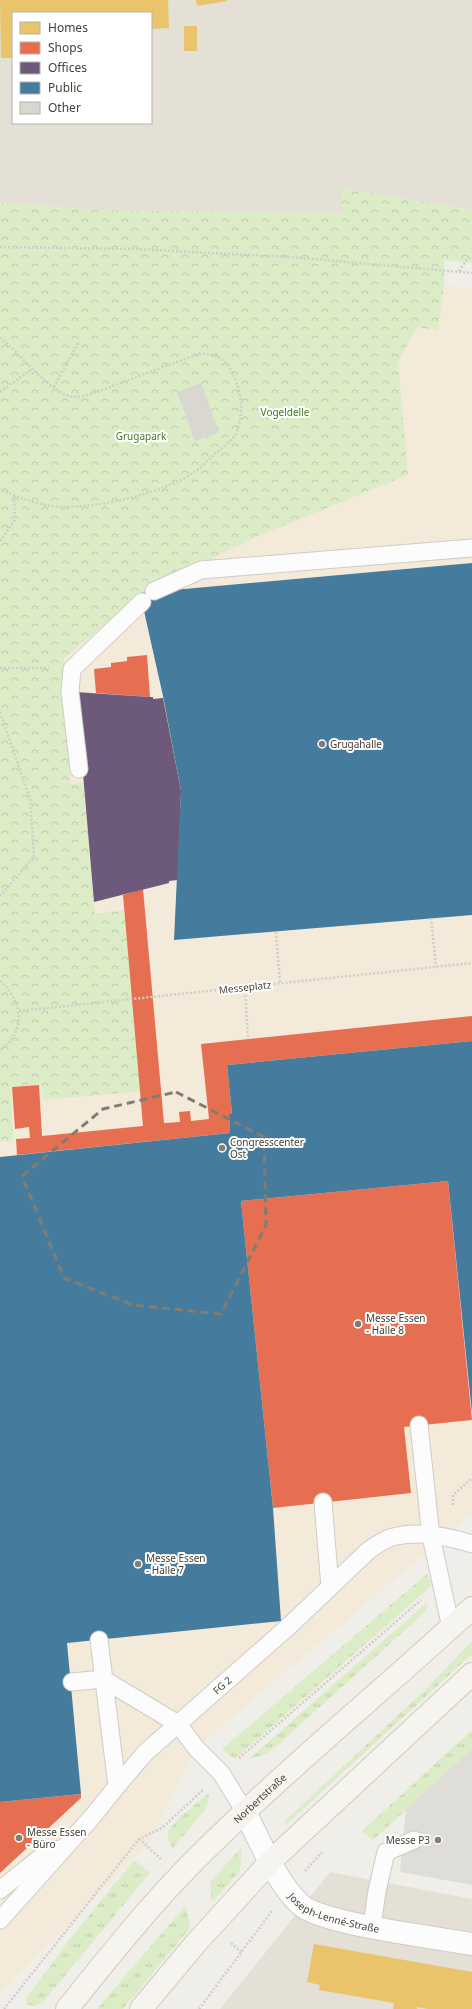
<svg xmlns="http://www.w3.org/2000/svg" width="472" height="2009" viewBox="0 0 472 2009" font-family="'Noto Sans',sans-serif">
  <style>
    .residential { fill: #e5e0d5; fill-rule: evenodd }
    .commercial { fill: #f4eada }
    .grass { fill: url(#grass-tufts) }
    .forest { fill: url(#forest-crowns) }
    .parking { fill: #dfddd8 }
    .homes { fill: #e9c46a }
    .shops { fill: #e76f51 }
    .offices { fill: #6d597a }
    .public { fill: #457b9d }
    .building { fill: #dad7d0 }
    .lines { fill: none; stroke-linecap: round; stroke-linejoin: round }
    .service-casing { stroke: #ceccc6; stroke-width: 19 }
    .minor-casing { stroke: #ceccc6; stroke-width: 24 }
    .secondary-casing { stroke: #d0cbbe; stroke-width: 24 }
    .path { stroke: #d1cec9; stroke-width: 2.5; stroke-dasharray: 2 2; stroke-linecap: butt }
    .service { stroke: #fdfcfc; stroke-width: 17 }
    .minor { stroke: #fdfcfc; stroke-width: 22 }
    .secondary { stroke: #f6f4ee; stroke-width: 22 }
    .marked { fill: none; stroke: #827d73; stroke-width: 3; stroke-dasharray: 8 5; stroke-linejoin: round }
    .poi-dot { fill: #827d73; stroke: #fff; stroke-width: 1.5 }
    .labels { text-anchor: middle; dominant-baseline: central; stroke-width: 4; stroke-linejoin: round; paint-order: stroke }
    .park-label { font-size: 10px; fill: #417b24; stroke: #fff }
    .poi-label { font-size: 10px; fill: #464034; stroke: #fff; text-anchor: start }
    .street-label { font-size: 10px; fill: #464034; stroke: #fff }
  </style>
  <defs>
    <pattern id="grass-tufts" width="24" height="20" patternUnits="userSpaceOnUse"><rect width="24" height="20" fill="#dcecc6"/><path d="M3 7l-1-3M5 7V3M7 7l1-3M15 17l-1-3M17 17v-4M19 17l1-3" fill="none" stroke="#becbab"/></pattern>
    <pattern id="forest-crowns" width="20" height="18" patternUnits="userSpaceOnUse"><rect width="20" height="18" fill="#dcecc6"/><path d="M2 6a3 3 0 1 1 6 0M12 15a3 3 0 1 1 6 0" fill="none" stroke="#becbab"/></pattern>
  </defs>
  <rect width="100%" height="100%" fill="#f0eee8"/>
  <g class="residential">
    <path d="M0,0H472V210L342,188V214L89,210L0,202ZM13,13H151V123H13Z"/>
    <path d="M330,1872L472,1899V2009H220Z"/>
  </g>
  <path class="commercial" d="M444,285L472,288V1514L196,1748L149,1842L0,1994V1142L13,1140L10,1087L41,1084L43,1100L124,911L95,914L84,784H70L64,658L146,591L258,536L408,475L398,362L417,327L438,331Z"/>
  <g class="grass">
    <path d="M427,1574L432,1585L236,1758L232,1757L222,1749Z"/>
    <path d="M426,1603L428,1606L426,1611L280,1743L266,1754L249,1759Z"/>
    <path d="M472,1641V1654L289,1822L286,1824L284,1822L426,1689Z"/>
    <path d="M472,1730V1749L373,1840L362,1831Z"/>
    <path d="M209,1793L208,1803L205,1810L173,1848C170,1844 167,1839 168,1833C171,1822 200,1801 209,1793Z"/>
    <path d="M240,1849L242,1850L240,1871L212,1902L210,1882Z"/>
    <path d="M134,1860L150,1873L42,2003L35,2006L28,2005L26,1999L69,1940Z"/>
    <path d="M186,1905L190,1928L123,2009H97Z"/>
  </g>
  <path class="forest" d="M342,188L472,210V263L444,260V285L438,331L417,327L398,362L408,475L258,536L146,591L64,658L70,784L84,783L95,914L124,910L145,1091L43,1100L41,1084L11,1087L13,1140L0,1142V202L89,210L342,214Z"/>
  <path class="parking" d="M472,1749V1885L400,1872L406,1809Z"/>
  <g class="homes">
    <path d="M0,0H168L169,28L151,29V13H13V58H1Z"/>
    <path d="M196,0H227V1L197,6Z"/>
    <rect x="184" y="26" width="13" height="25"/>
    <path d="M314,1944L472,1972V2009H428L417,2007V2009H393L394,2003L319,1990L320,1985L307,1982Z"/>
  </g>
  <g class="shops">
    <path d="M147,655L150,697L96,693L94,669L111,667V663L127,661V657Z"/>
    <path d="M143,889L164,1123L180,1122L179,1112L190,1111L191,1121L209,1119L201,1044L472,1016V1041L227,1065L232,1114H229L230,1133L17,1155L16,1139L30,1138L29,1127L15,1129L12,1087L39,1085L42,1136L143,1126L123,895Z"/>
    <path d="M448,1181L472,1420L404,1427L411,1493L273,1508L241,1201Z"/>
    <path d="M81,1794V1798L0,1873V1802Z"/>
  </g>
  <path class="offices" d="M76,692L150,697H153V699L163,698L181,791L178,880L169,881V883L94,902Z"/>
  <g class="public">
    <path d="M472,563V915L174,940L181,791L163,696L140,593Z"/>
    <path d="M472,1041V1413L448,1181L241,1201L273,1508L281,1621L67,1643L81,1794L0,1802V1157L230,1133L229,1114H232L227,1065Z"/>
  </g>
  <path class="building" d="M201,383L219,432L195,441L177,392Z"/>
  <g class="lines">
    <g class="service-casing">
      <g id="service">
        <path d="M154,591L201,570L472,548"/>
        <path d="M79,769L70,692L72,669L142,602"/>
        <path d="M419,1425L431,1536L451,1628"/>
        <path d="M323,1502L330,1587"/>
        <path d="M72,1682L103,1679L178,1724L196,1748L221,1773L245,1812"/>
        <path id="s1" d="M117,1786L145,1753L288,1627L369,1550C378,1544 386,1538 397,1536C421,1531 450,1537 472,1544"/>
        <path d="M0,1890L41,1857L59,1849"/>
        <path d="M0,1920L93,1816L117,1786L99,1640"/>
        <path d="M372,1926L377,1891L386,1852L414,1840"/>
      </g>
    </g>
    <g class="minor-casing">
      <g id="minor">
        <path id="s2" d="M245,1812C260,1841 277,1884 301,1905C322,1924 439,1938 472,1944"/>
      </g>
    </g>
    <g class="secondary-casing">
      <g id="secondary">
        <path id="s3" d="M67,2009C108,1958 149,1906 195,1860C283,1772 380,1693 472,1608"/>
        <path d="M141,2009L196,1943L271,1861L472,1674"/>
      </g>
    </g>
    <g class="path">
      <path d="M0,247L133,249L290,257L472,273"/>
      <path d="M459,271L467,260L472,257"/>
      <path d="M0,338C19,351 52,397 76,397C81,397 87,395 91,394L201,353C222,356 228,361 236,381C243,398 244,424 232,439C227,444 221,449 216,453C205,463 193,475 179,481C146,496 104,506 67,507C43,507 21,499 0,489"/>
      <path d="M54,387L78,343"/>
      <path d="M0,392L32,369"/>
      <path d="M0,541L15,520L14,496"/>
      <path d="M0,668H49"/>
      <path d="M0,712L30,799L34,857L0,896"/>
      <path d="M431,918L436,967"/>
      <path d="M276,932L280,983"/>
      <path d="M0,981C23,1001 27,1031 0,1050"/>
      <path d="M245,987L248,1039"/>
      <path d="M19,1011L472,963"/>
      <path d="M453,1505V1495L472,1478"/>
      <path d="M239,1758L421,1600"/>
      <path d="M139,1839L161,1859"/>
      <path d="M305,1871L322,1852"/>
      <path d="M231,1943L241,1952"/>
      <path d="M4,2009L139,1839L162,1828L204,1789"/>
      <path d="M199,2009L272,1911"/>
    </g>
    <use href="#service" class="service"/>
    <use href="#minor" class="minor"/>
    <use href="#secondary" class="secondary"/>
  </g>
  <path class="marked" d="M176,1092L264,1137L266,1225L221,1314L133,1305L64,1278L22,1176L103,1109Z"/>
  <g class="poi-dot">
    <circle cx="322" cy="744" r="4"/>
    <circle cx="222" cy="1148" r="4"/>
    <circle cx="358" cy="1324" r="4"/>
    <circle cx="138" cy="1564" r="4"/>
    <circle cx="19" cy="1838" r="4"/>
    <circle cx="438" cy="1840" r="4"/>
  </g>
  <g class="labels">
    <g class="park-label">
      <text x="285" y="412">Vogeldelle</text>
      <text x="141" y="436">Grugapark</text>
    </g>
    <g class="poi-label">
      <text x="330" y="744">Grugahalle</text>
      <text x="230" y="1142">Congresscenter<tspan x="230" dy="12">Ost</tspan></text>
      <text x="366" y="1318">Messe Essen<tspan x="366" dy="12">- Halle 8</tspan></text>
      <text x="146" y="1558">Messe Essen<tspan x="146" dy="12">- Halle 7</tspan></text>
      <text x="27" y="1832">Messe Essen<tspan x="27" dy="12">- Büro</tspan></text>
      <text x="430" y="1840" text-anchor="end">Messe P3</text>
    </g>
    <g class="street-label">
      <text transform="translate(245 987) rotate(-6)">Messeplatz</text>
      <text stroke="none"><textPath href="#s1" startOffset="146">FG 2</textPath></text>
      <text stroke="none"><textPath href="#s3" startOffset="286">Norbertstraße</textPath></text>
      <text stroke="none"><textPath href="#s2" startOffset="143">Joseph-Lenné-Straße</textPath></text>
    </g>
  </g>
  <rect x="12" y="12" width="140" height="112" fill="#ffffff" stroke="#b5b3ae"/>
  <rect x="20" y="22" width="20" height="12" fill="#e9c46a" stroke="#b5b3ae"/>
  <text x="48" y="32" font-size="12" fill="#464034">Homes</text>
  <rect x="20" y="42" width="20" height="12" fill="#e76f51" stroke="#b5b3ae"/>
  <text x="48" y="52" font-size="12" fill="#464034">Shops</text>
  <rect x="20" y="62" width="20" height="12" fill="#6d597a" stroke="#b5b3ae"/>
  <text x="48" y="72" font-size="12" fill="#464034">Offices</text>
  <rect x="20" y="82" width="20" height="12" fill="#457b9d" stroke="#b5b3ae"/>
  <text x="48" y="92" font-size="12" fill="#464034">Public</text>
  <rect x="20" y="102" width="20" height="12" fill="#dad7d0" stroke="#b5b3ae"/>
  <text x="48" y="112" font-size="12" fill="#464034">Other</text>
</svg>
